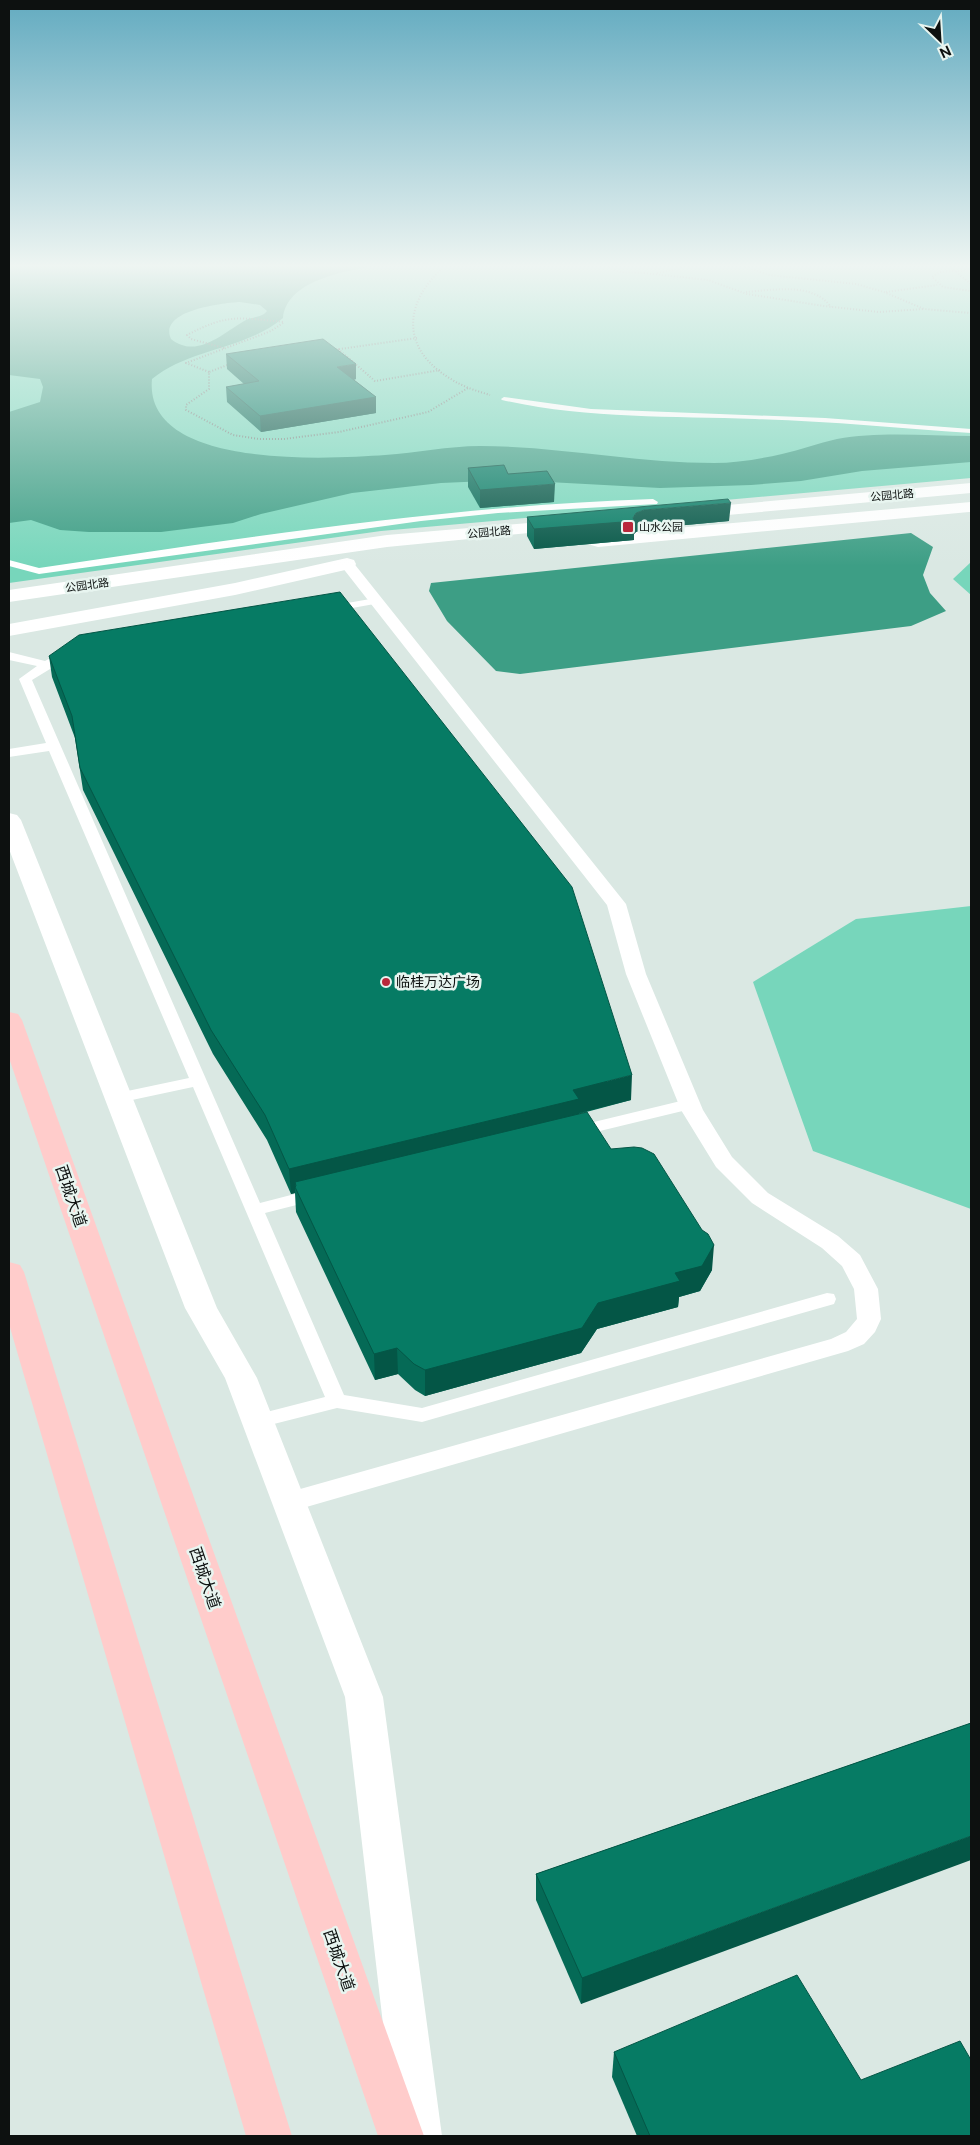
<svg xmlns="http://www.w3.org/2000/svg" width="980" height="2145" viewBox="0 0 980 2145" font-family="'Public Sans','Noto Sans SC',sans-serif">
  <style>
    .green { fill: #77d6bb }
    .water { fill: #3d9e85; fill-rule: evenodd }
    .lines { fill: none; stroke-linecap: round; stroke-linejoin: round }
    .path { stroke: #79837f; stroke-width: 2; stroke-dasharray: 1 2; stroke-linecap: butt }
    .service { fill: #fff; fill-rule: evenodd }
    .pedestrian { fill: #fff; fill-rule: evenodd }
    .minor { fill: #fff; fill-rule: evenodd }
    .secondary { fill: #fff; fill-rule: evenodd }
    .trunk { fill: #ffcccb; fill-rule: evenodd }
    .wall { fill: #056a56 }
    .shaded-wall { fill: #045646 }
    .building { fill: #067b64; stroke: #045646 }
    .poi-dot { fill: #b9283b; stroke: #e8f5f0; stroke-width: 2 }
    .labels { text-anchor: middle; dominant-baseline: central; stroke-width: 5; stroke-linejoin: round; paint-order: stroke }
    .far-street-label { font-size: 11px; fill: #0d1110; stroke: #e8f5f0 }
    .far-poi-label { font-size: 11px; fill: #0d1110; stroke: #e8f5f0; text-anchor: start }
    .poi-label { font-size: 14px; fill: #0d1110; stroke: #e8f5f0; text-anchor: start }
    .near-street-label { font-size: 16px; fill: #0d1110; stroke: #e8f5f0 }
  </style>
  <rect width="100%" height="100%" fill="#dae8e3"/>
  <g class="green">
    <path d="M9,266H971V478L381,531L9,583Z"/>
    <path d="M971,562V595L953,579Z"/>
    <path d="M971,906V1209L813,1151L753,982L856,919Z"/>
  </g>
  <g class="water">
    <path d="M9,266H372C342,272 287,281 283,318C245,350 190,348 152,379C143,470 328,459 385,455C417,453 448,446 480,446C558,446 635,463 714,463C736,463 760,459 782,454C801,450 818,443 837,439C880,431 928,436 971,436V462L862,471L801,481L751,485L660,488L511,480L441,483L352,493L261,514L233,523L161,532H89L60,530L31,520L9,523V412L40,402L43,387L40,379L9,375ZM240,302L260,305L267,311C263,317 253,317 246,320C224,332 197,360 171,339C158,310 223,303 240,302Z"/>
    <path d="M911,533L933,547L923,575L930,593L946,611L911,626L520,674L496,671L447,621L429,591L431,583Z"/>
  </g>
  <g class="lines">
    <g class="path">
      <path d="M445,266C403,302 400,349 451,379C463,387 477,391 490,395"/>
      <path d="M606,266L619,272L645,273"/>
      <path d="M743,266L769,275L856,284L884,292L924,309L971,313"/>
      <path d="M949,266L971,284"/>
      <path d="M971,270L940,272L932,277L943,287L971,291"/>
      <path d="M644,273L708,280L747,294L824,306L879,312L924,309"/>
      <path d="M657,273L690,266"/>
      <path d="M746,292C773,290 813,282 831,307"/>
      <path d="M886,292L937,285"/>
      <path d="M224,348L191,339L187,335C229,313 239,318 284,322"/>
      <path d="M338,349L375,381L440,370"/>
      <path d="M333,350L417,338"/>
      <path d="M230,364L209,372V389L186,405V410L233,435L259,439H284L339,432L428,412L468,388"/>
      <path d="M209,372L186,363L271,331L283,323"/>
    </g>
    <path class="service" d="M504,397L591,409L825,418L971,429V433C899,428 828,421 755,419C671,416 585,419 502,400L501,399Z"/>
    <g class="pedestrian">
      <path d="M653,499L658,502L657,504L498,513L421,521L39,574L9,566V560L39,568C243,538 446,506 653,499Z"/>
      <path d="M376,598L380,599V603L330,612L324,609L330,606Z"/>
      <path d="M69,648L73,649L75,652L73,655L32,680L260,1203L318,1188L324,1190L327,1194L324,1198L265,1213L344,1395L422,1408L827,1293L834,1294L836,1299L834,1304L422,1422L337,1408L258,1428L251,1426L248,1421L251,1416L325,1397L193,1087L118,1103L112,1102L110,1098L112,1094L118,1093L189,1078L49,751L9,757V749L46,743L19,679L37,666L9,660V652L45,661Z"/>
      <path d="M689,1099L695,1100L697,1104L695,1108L575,1137L569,1136L567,1132L569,1128Z"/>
    </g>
    <path class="minor" d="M347,560L352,561L626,904L646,974L703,1110L732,1157L768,1193L838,1236L860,1255L878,1289L881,1319L875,1332L864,1344L848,1351L289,1512L279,1509L276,1502L279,1495L831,1339L846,1332L857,1319L854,1289L842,1266L822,1248L752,1203L716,1167L681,1110L626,974L607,905L342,567L340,564L342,561Z"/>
    <g class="secondary">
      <path d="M971,483V493L694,518L688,517L685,513L688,509L694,508Z"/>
      <path d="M971,502V512H969L598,547L591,545L589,541L591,537L598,535Z"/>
      <path d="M564,520L570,521L573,525L570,529L387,547L9,602V590L387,535Z"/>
      <path d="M347,558L354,560L356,564L354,568L235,595L9,636V624L235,583Z"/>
      <path d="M9,813L17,815L21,820L217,1308L257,1378L383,1697L442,2136H396L345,1697L225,1378L185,1308L9,849Z"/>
    </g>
    <g class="trunk">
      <path d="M9,1012L18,1014L22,1020L424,2136H378L9,1058Z"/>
      <path d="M9,1262L20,1265L24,1272L292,2136H246L9,1324Z"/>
    </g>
  </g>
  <g class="wall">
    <path d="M226,354L356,379L354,380L376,397V413L261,432L227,402L226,387L244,384L227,369Z"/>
    <path d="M468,468L508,474L554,502L480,508L468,487Z"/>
    <path d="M527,517L729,521L643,529L636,532L634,534V540L534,549L527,536Z"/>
    <path d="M49,656L631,1100L579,1114L611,1149L712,1270L700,1291L679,1297L678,1307L597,1329L581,1353L425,1396L415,1390L398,1374L375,1380L296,1212L295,1193L291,1194L267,1140L213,1054L83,790L75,738L52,677Z"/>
    <path d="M971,1723L581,2004L536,1900V1874Z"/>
    <path d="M614,2052L861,2080L971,2136H637L612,2077Z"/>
  </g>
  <g class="shaded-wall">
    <path d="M356,364V379L338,382L337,367Z"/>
    <path d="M376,397V413L261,432L260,416Z"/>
    <path d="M555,484L554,502L480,508V490Z"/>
    <path d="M731,503L729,521L643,529L636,532L634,534V540L534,549V529L633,518L636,513L644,510Z"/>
    <path d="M632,1075L631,1100L579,1113L578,1124L296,1186L295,1182V1193L291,1194L289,1169L573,1090Z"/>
    <path d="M714,1245L712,1270L700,1291L679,1297L678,1307L597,1329L581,1353L425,1396V1370L675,1273Z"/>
    <path d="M397,1348L398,1374L375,1380L374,1354Z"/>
    <path d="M971,1836V1860L581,2004L582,1978Z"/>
  </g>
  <g class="building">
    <path d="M323,339L356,364L337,367L376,397L260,416L226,387L259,381L226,354Z"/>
    <path d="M504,465L508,474L547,471L555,484L480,490L468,468Z"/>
    <path d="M728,499L731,503L644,510L636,513L633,518L635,521L534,529L527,517Z"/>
    <path d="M340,592L572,887L632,1075L573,1090L579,1099L289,1169L265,1115L211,1030L80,768L72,716L49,656L79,635Z"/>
    <path d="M587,1112L611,1149L634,1147L642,1148L654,1154L702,1230L708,1234L714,1245L702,1266L675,1273L680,1281L598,1303L582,1328L425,1370L414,1364L397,1348L374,1354L295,1187L296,1186L295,1182Z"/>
    <path d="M971,1723V1836L582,1978L536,1874Z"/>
    <path d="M797,1975L861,2080L960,2041L971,2060V2136H650L614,2052Z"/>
  </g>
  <linearGradient id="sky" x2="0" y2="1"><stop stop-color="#63abc0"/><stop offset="0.47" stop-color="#eef5f2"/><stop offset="1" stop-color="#eef5f2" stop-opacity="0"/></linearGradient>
  <rect width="980" height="566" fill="url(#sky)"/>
  <g class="poi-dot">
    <rect x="622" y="521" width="12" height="12" rx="2.5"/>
    <circle cx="386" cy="982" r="5"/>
  </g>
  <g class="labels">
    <g class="far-street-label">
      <text transform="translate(892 495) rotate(-5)">公园北路</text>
      <text transform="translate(489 532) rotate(-5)">公园北路</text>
      <text transform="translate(87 585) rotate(-8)">公园北路</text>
    </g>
    <g class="far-poi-label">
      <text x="639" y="527">山水公园</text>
    </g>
    <g class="poi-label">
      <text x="396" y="982">临桂万达广场</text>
    </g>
    <g class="near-street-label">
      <text transform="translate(71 1196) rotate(71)">西城大道</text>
      <text transform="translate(205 1578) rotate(71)">西城大道</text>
      <text transform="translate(339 1960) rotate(71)">西城大道</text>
    </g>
  </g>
  <rect width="980" height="2145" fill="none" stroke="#0d1110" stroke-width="20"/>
  <g transform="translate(940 40) rotate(155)" stroke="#e8f5f0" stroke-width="4" paint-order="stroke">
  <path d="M0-4L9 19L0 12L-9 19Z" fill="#0d1110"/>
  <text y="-8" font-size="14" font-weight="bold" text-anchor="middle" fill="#0d1110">N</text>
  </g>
</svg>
